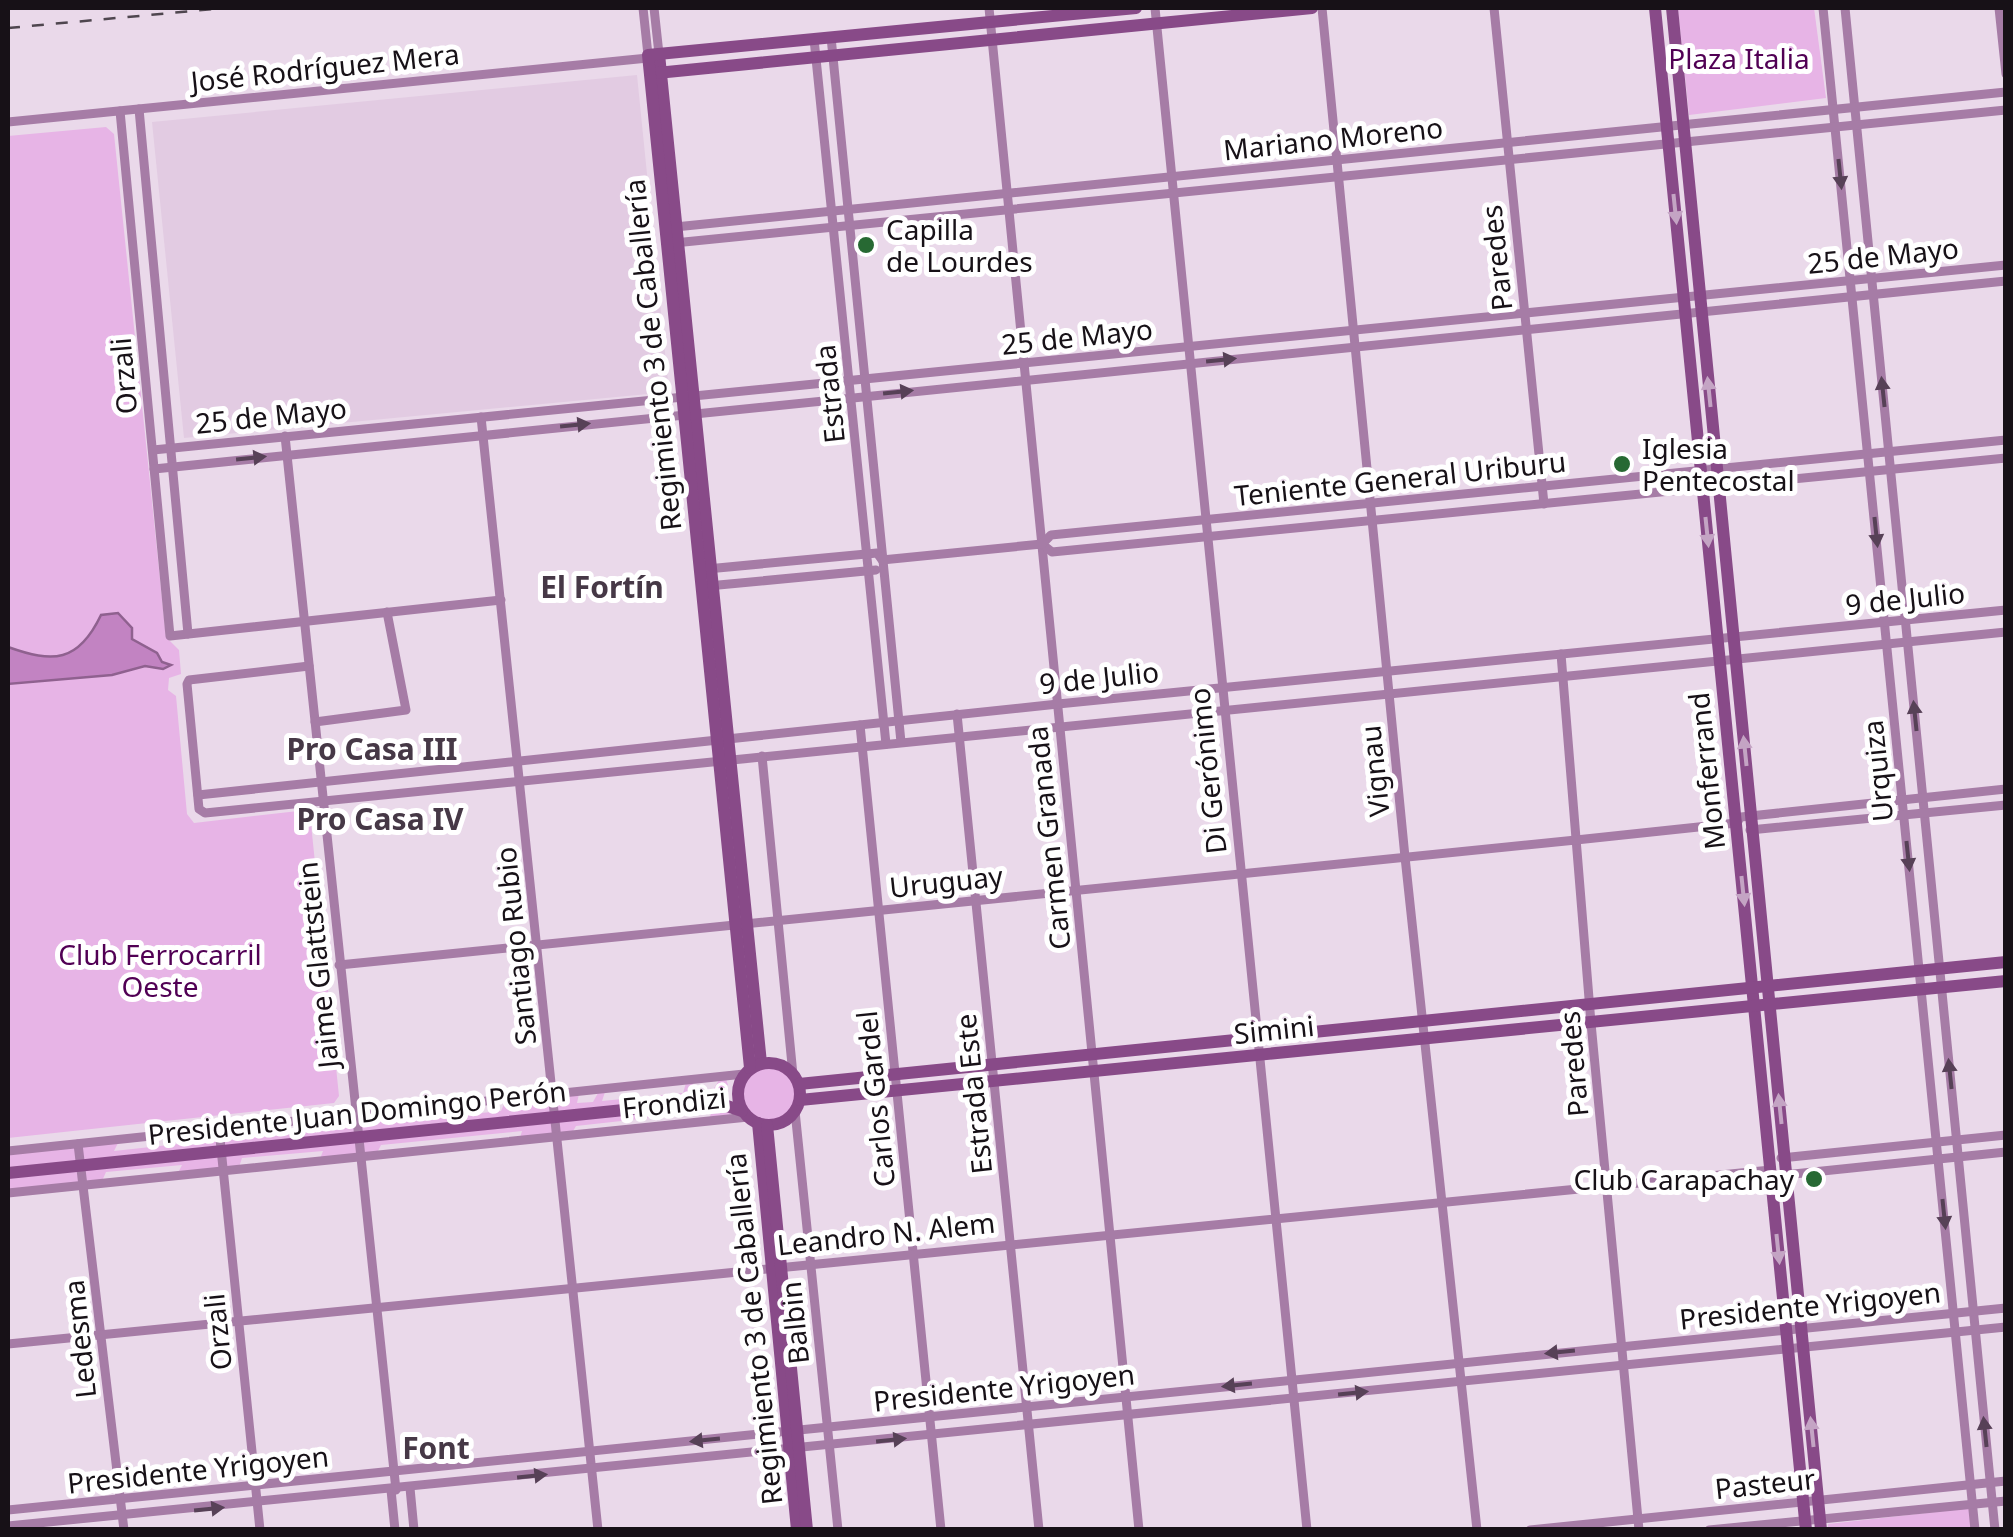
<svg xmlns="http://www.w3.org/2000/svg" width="2013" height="1537" viewBox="0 0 2013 1537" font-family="'Noto Sans',sans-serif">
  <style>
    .built { fill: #e2cbe2 }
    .green { fill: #e7b4e6 }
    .water { fill: #c283c2; stroke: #8f618f; stroke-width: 2.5 }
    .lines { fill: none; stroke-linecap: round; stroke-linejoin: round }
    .street { stroke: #a67ca6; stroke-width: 9 }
    .secondary { stroke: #884a88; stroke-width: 12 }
    .rail { stroke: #4f464f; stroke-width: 2.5; stroke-dasharray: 12 12; stroke-linecap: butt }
    .oneway { fill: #574157 }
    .oneway2 { fill: #c4a4c4 }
    .poi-dot { fill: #276933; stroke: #fff; stroke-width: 4 }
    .labels { text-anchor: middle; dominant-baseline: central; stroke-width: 10; stroke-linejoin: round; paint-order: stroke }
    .park-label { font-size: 28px; fill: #510054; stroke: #fff }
    .street-label { font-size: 28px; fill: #171117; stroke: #fff }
    .poi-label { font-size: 28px; fill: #171117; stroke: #fff; text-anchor: start }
    .neighbourhood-label { font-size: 30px; font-weight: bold; fill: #463846; stroke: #fff }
  </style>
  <rect width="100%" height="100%" fill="#ead9ea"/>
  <path class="built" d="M637,75L669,392L184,438L152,122Z"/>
  <g class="green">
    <path d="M1678,8H1814L1826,98L1689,115Z"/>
    <path d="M106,127L114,134L166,637L179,650L181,674L169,678L168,690L176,696L187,814L194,823L307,810L310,814L339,1096L334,1103L8,1138V136Z"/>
    <circle cx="769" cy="1094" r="27"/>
    <path d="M726,1079L728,1085L712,1097L8,1168V1154L118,1143L114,1151L187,1143L192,1135L252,1129L249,1137L304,1131L308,1123L314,1122L312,1130L329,1128L333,1120L389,1114L385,1122L396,1121L400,1113H407L404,1121L501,1111L505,1102L516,1101L513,1110L527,1108L530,1100L579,1094L577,1103L593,1102L598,1093L605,1092L602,1101L683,1093L686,1083L693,1082L692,1092L713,1090L719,1080Z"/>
    <path d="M712,1105L730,1112V1115L709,1119L712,1111L576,1126L572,1133L520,1138L522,1131L381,1145L377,1153L320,1159L323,1151L242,1158L239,1167L178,1173L182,1165L106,1172L102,1181L8,1191V1177Z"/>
    <path d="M1970,1508L1973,1529L1828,1530V1524Z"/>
  </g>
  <path class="water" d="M118,613L132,628V639L157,653L162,662L171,665L163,669L145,666L112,675L8,684V647C53,663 78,663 101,615Z"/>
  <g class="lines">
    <g class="street">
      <path d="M643,8L648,55"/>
      <path d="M654,8L659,54"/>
      <path d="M989,8L1139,1530"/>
      <path d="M1155,8L1307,1530"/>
      <path d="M1322,8L1405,857L1477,1530"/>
      <path d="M1494,8L1544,504"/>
      <path d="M1823,8L1975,1530"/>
      <path d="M1845,8L1995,1530"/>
      <path d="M1999,8L2006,74"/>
      <path d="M831,37L901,742"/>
      <path d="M814,39L886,744"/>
      <path d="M139,109L188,634"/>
      <path d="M120,111L170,636L501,600"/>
      <path d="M8,122L648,58"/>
      <path d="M675,227L2006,92"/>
      <path d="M674,243L2006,110"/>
      <path d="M481,417L598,1530"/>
      <path d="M285,436L396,1490"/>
      <path d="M153,450L2006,265"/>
      <path d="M154,469L2006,281"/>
      <path d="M1042,544L1052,552L2006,458"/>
      <path d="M707,569L877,553L882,560L1042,544L1051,535L2006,440"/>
      <path d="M708,586L876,570"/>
      <path d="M1561,654L1591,1023L1639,1530"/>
      <path d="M309,666L189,680L187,684L199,809L205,813L2006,632"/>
      <path d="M957,714L1039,1530"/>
      <path d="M315,722L406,710L387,612"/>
      <path d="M860,725L941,1530"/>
      <path d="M762,756L793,1075"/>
      <path d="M198,795L1058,704L2006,610"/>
      <path d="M1750,830L2006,805"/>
      <path d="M339,965L1576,840L1736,823L1741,817L2006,789"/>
      <path d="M795,1111L838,1530"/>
      <path d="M219,1129L260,1530"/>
      <path d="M78,1144L124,1530"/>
      <path d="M8,1151L744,1074"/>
      <path d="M1781,1158L2006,1135"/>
      <path d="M1784,1175L2006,1152"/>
      <path d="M8,1193L748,1117"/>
      <path d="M8,1344L1771,1170"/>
      <path d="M410,1488L414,1530"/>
      <path d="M391,1490L395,1530"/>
      <path d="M8,1510L2006,1308"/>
      <path d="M8,1526L2006,1327"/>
      <path d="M1530,1530L2006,1481"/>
      <path d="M1709,1530L2006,1501"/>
    </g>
    <g class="secondary">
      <path d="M1655,8L1806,1530"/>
      <path d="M1672,8L1821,1530"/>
      <path d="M659,54L761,1063"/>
      <path d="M657,73L1312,8"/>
      <circle cx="769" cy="1094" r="31"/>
      <path d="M750,1068L648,55L1136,8"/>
      <path d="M799,1084L2006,962"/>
      <path d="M800,1100L2006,981"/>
      <path d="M758,1123L797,1530"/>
      <path d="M767,1125L807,1530"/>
      <path d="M8,1173L712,1101L742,1111"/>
    </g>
    <path class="rail" d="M8,28L225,8"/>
  </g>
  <defs><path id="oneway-solid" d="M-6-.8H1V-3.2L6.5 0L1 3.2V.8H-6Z" transform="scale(2.5)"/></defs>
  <g class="oneway">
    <use href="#oneway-solid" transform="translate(1840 174) rotate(84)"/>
    <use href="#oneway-solid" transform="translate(1221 360) rotate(-6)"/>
    <use href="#oneway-solid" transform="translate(898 392) rotate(-6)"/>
    <use href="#oneway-solid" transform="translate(1883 392) rotate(-96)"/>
    <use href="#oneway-solid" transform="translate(575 425) rotate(-6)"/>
    <use href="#oneway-solid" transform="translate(251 458) rotate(-6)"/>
    <use href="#oneway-solid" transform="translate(1876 532) rotate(84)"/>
    <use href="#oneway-solid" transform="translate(1915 716) rotate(-96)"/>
    <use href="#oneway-solid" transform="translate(1908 856) rotate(84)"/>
    <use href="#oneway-solid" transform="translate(1950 1074) rotate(-96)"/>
    <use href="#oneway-solid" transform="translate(1944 1214) rotate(84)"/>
    <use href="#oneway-solid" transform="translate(1560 1352) rotate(174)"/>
    <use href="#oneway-solid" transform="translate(1237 1385) rotate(174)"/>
    <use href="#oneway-solid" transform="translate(1353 1393) rotate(-6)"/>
    <use href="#oneway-solid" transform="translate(1985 1432) rotate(-96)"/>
    <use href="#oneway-solid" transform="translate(705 1440) rotate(174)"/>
    <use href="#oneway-solid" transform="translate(891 1440) rotate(-6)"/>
    <use href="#oneway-solid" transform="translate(532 1476) rotate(-6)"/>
    <use href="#oneway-solid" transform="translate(209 1509) rotate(-6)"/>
  </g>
  <g class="oneway2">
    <use href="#oneway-solid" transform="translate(1675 209) rotate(84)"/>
    <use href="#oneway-solid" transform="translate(1709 392) rotate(-96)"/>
    <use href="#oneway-solid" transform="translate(1707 532) rotate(84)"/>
    <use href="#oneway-solid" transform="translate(1745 751) rotate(-96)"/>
    <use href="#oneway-solid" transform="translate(1743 891) rotate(84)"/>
    <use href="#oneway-solid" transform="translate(1780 1109) rotate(-96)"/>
    <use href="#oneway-solid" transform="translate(1778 1249) rotate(84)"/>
    <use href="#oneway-solid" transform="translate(1812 1432) rotate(-96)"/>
  </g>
  <g class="poi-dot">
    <circle cx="866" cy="245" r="10"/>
    <circle cx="1622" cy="464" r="10"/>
    <circle cx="1814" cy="1179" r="10"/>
  </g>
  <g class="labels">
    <g class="park-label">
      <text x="1739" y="58">Plaza Italia</text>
      <text x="160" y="954">Club Ferrocarril<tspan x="160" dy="32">Oeste</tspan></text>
    </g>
    <g class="street-label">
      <text transform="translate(325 67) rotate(-6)">José Rodríguez Mera</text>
      <text transform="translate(1333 138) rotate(-6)">Mariano Moreno</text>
      <text transform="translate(1883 255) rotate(-6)">25 de Mayo</text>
      <text transform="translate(1496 258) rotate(-96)">Paredes</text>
      <text transform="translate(1077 336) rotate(-6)">25 de Mayo</text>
      <text transform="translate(652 355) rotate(-96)">Regimiento 3 de Caballería</text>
      <text transform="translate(123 376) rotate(-95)">Orzali</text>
      <text transform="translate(829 394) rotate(-96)">Estrada</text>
      <text transform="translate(271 415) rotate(-6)">25 de Mayo</text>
      <text transform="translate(1400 478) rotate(-6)">Teniente General Uriburu</text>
      <text transform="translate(1905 598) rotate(-6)">9 de Julio</text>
      <text transform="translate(1099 677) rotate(-6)">9 de Julio</text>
      <text transform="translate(1207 771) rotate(-96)">Di Gerónimo</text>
      <text transform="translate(1374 771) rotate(-96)">Vignau</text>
      <text transform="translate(1706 771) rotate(-96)">Monferrand</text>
      <text transform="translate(1877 771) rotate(-96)">Urquiza</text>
      <text transform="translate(1048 838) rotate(-96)">Carmen Granada</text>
      <text transform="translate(946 881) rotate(-6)">Uruguay</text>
      <text transform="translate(515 946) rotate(-96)">Santiago Rubio</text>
      <text transform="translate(317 965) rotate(-96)">Jaime Glattstein</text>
      <text transform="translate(1274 1029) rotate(-6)">Simini</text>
      <text transform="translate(1573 1064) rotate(-95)">Paredes</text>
      <text transform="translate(973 1094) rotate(-96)">Estrada Este</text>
      <text transform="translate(875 1099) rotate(-96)">Carlos Gardel</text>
      <text transform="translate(674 1102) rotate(-6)">Frondizi</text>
      <text transform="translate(357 1112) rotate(-6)">Presidente Juan Domingo Perón</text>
      <text transform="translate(886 1233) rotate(-6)">Leandro N. Alem</text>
      <text transform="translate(1810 1305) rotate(-6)">Presidente Yrigoyen</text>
      <text transform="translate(794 1323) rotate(-96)">Balbin</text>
      <text transform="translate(753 1329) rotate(-96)">Regimiento 3 de Caballería</text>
      <text transform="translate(217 1332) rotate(-96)">Orzali</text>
      <text transform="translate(79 1339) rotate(-96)">Ledesma</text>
      <text transform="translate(1004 1387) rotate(-6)">Presidente Yrigoyen</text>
      <text transform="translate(198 1469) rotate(-6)">Presidente Yrigoyen</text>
      <text transform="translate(1765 1483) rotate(-6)">Pasteur</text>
    </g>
    <g class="poi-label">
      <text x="886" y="229">Capilla<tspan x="886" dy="32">de Lourdes</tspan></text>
      <text x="1642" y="448">Iglesia<tspan x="1642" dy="32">Pentecostal</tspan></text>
      <text x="1794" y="1179" text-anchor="end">Club Carapachay</text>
    </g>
    <g class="neighbourhood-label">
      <text x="602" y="586">El Fortín</text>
      <text x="372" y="748">Pro Casa III</text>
      <text x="380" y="818">Pro Casa IV</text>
      <text x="436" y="1447">Font</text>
    </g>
  </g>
  <rect width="2013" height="1537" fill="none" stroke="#171117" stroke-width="20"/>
</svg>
